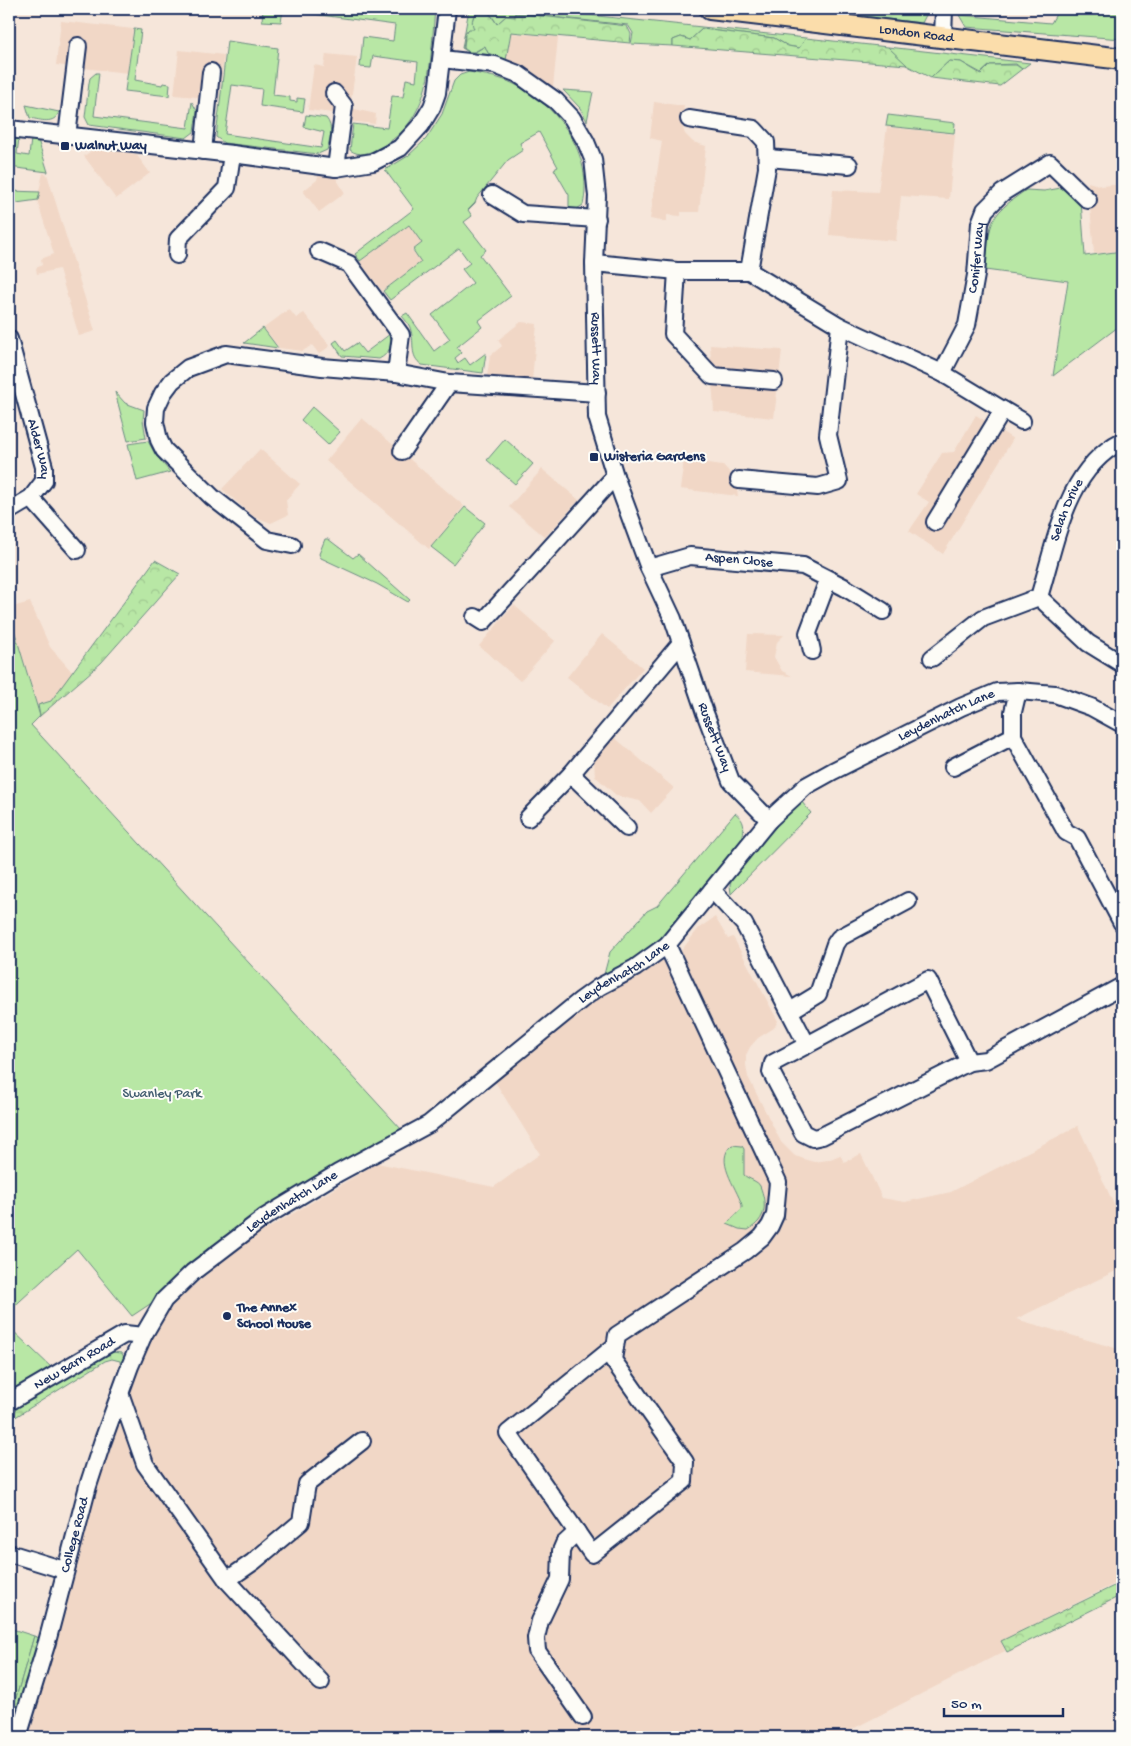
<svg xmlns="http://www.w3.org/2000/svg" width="1131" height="1746" viewBox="0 0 1131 1746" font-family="'Gochi Hand',sans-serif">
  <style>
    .built { fill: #f1d7c6 }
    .green { fill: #b8e7a5; stroke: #6a8b82 }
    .forest { fill: url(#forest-crowns); stroke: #6a8b82 }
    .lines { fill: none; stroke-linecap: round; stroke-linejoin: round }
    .minor-casing { stroke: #1b2f5e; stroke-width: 20 }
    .major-casing { stroke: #1b2f5e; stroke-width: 24 }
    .minor { stroke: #fdfcf7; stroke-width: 16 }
    .major { stroke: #fbddab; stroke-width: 20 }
    .poi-dot { fill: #1b2f5e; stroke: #fdfcf7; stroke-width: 2 }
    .labels { text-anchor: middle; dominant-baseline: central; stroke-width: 4; stroke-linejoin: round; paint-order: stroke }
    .street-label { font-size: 14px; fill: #1b2f5e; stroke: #fdfcf7 }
    .poi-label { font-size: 14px; font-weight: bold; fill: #1b2f5e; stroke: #fdfcf7; text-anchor: start }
    .park-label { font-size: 14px; fill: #425d70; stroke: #fdfcf7 }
  </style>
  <defs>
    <pattern id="forest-crowns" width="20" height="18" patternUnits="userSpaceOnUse" patternTransform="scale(1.25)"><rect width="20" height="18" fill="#b8e7a5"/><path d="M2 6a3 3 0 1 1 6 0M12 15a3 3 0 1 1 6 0" fill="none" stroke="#9ec690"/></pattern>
  </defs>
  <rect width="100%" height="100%" fill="#f6e6da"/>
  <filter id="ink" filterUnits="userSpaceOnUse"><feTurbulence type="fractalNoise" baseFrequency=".02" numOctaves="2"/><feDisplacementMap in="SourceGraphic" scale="10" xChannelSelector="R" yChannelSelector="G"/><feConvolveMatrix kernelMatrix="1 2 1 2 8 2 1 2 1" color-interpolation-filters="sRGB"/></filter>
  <g filter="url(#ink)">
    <g class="built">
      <path d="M61,21L133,29L128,73L56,65Z"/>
      <path d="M511,33L558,37L553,87L506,60Z"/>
      <path d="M179,50L224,55L219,99L174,95Z"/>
      <path d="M326,54L357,57L350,108L376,114L375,124L348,121L349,115L308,110L314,65L324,67Z"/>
      <path d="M654,102L684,106L681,123L685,134L693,142L706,146L699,212H681V216L667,215V222L650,219L662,141L650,138Z"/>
      <path d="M887,127L955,134L949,199L901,196L896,241L829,235L833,190L878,192Z"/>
      <path d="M94,149L136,154L150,173L116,199L84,156Z"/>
      <path d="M43,173L47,174L95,331L79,336L59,269L37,274L36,268L42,265L41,259L54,254L37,200Z"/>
      <path d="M318,176L336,178L345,193L319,212L303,191L317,180Z"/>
      <path d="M1088,182L1102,186L1122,184V250L1094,254Z"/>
      <path d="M409,225L422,243L412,250L421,262L382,291L360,262Z"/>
      <path d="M289,309L296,318L304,313L330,346L319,354L312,345L303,351L279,348L264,328Z"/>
      <path d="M521,322L537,324L532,381L487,376L490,356L502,346L498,340Z"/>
      <path d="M710,345L782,350L774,418L714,412Z"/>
      <path d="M976,415L1013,439L943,554L909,531L929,502L916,494L942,453L954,452Z"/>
      <path d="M362,418L464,506L429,549L326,461Z"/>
      <path d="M260,449L300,484L286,500L288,515L271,523L253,516L222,489Z"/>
      <path d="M684,460L723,465L735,478L738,496L680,489Z"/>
      <path d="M542,469L579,500L545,537L509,507Z"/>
      <path d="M30,602L50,647L73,673L51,701L37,705L9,611V608Z"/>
      <path d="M514,605L555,641L520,681L479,646Z"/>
      <path d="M602,634L643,668L607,709L567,677Z"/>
      <path d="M748,634L784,635L777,642L774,657L782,671L792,676L745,672Z"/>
      <path d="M614,737L674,788L651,813L640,801L617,796L595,776L594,761Z"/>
      <path d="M715,917L728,939L733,937L778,1021L774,1028L758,1038L750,1047L746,1055V1065L748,1077L781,1142L795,1156L814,1162L828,1160L840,1155L844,1162L861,1154L882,1198L905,1202L951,1192L1078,1126L1122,1222V1268L1016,1319L1122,1350V1580L1001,1641L1005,1651L837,1737H28L98,1478L137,1362L174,1302L247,1241L377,1163L494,1187L540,1154L494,1080L586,1002L622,980L681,951L699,928Z"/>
    </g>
    <g class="green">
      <path d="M263,9H435C430,62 433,120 379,148C370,153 359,157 350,150L353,124L387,128L392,96L403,97L406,79L416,81L418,62L373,56L371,68L360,67L363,37L393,41L395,25L283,10L281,22L262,21Z"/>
      <path d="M469,9H531L806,38L800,48L788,46L774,38L702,29L690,40L681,37L673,40V46L631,44L633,33L628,25L515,13V17L506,16L497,24L492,16L482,11L473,17L475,29L466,31L463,48L474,53L485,46L488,53L492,55L470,53L462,48Z"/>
      <path d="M800,9H929L922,23Z"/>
      <path d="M1059,9H1122V39L966,27L959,15L1051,23Z"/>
      <path d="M134,29L141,30L135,80L162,85L163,83L170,84L169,96L125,91Z"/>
      <path d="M227,41L278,48L273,95L290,97V101L297,102V98L305,99L303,112L260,106L262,89L232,85L225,134L321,148L324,132L304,127L306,115L326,118C334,127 330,140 327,150L318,154L224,143L216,137Z"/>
      <path d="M888,47L1030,63L1022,69L1016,64L990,65L981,73L961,62L949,61L931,78L906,65Z"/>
      <path d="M469,72C485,75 500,77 514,84C558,105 594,155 583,205L575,210L569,209V195L554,169L558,167L539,132L520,143L523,150L508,160L477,198L475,203L468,210L472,216L464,222L486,250L480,255L511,296L478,321L482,327L457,347L461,353L455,358L458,363L465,358L470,365L486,353L483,373L422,365C409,356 415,344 411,331C410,325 406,321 402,316L407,313L434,351L450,339L432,315L473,283L462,269L470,263L459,248L390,300L383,291L421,262L413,250L422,243L409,225L360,261L355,254L414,209L385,170L408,156L426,139L442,114L454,81L460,75Z"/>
      <path d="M96,73H99L94,116L188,128L192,102L197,111L194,132L186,138L89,125L85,117L89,83L90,78Z"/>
      <path d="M563,90L593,92L587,121L580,108Z"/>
      <path d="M26,105L59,112C54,125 41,120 30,118Z"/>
      <path d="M888,115L955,123L954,133L886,126Z"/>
      <path d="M9,137L19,138L17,154L29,156L31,139L38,140L48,172L9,167Z"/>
      <path d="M9,187L11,188V191L40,192L38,200L9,204Z"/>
      <path d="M1061,188L1081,201L1085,256L1122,251V324L1053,376L1068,281L985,270C991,223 985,218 1026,190L1044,191Z"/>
      <path d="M263,328L278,348L244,343Z"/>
      <path d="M390,334C393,345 389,354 379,359L342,356L333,343L337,340L345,351L357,343L365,353Z"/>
      <path d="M115,392L125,403L144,410L143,420L146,438L128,441Z"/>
      <path d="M312,407L340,432L328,445L301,420Z"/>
      <path d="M505,439L533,464L515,484L487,460Z"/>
      <path d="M148,441L155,454L170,472L137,481L128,444Z"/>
      <path d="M465,507L485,523L453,564L431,547Z"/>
      <path d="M325,539H328L353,558L358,554L410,600L408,602L377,584L321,558L319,554Z"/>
      <path d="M9,613L40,716L31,725L402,1130L385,1142L301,1185L207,1249L159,1298L132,1316L77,1249L9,1311Z"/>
      <path d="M801,801L811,813L731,894L730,885L736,869L788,811Z"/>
      <path d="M735,813C747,822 744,830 741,844L667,936L602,982L610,952L647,911L657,906Z"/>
      <path d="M732,1145L742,1146L744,1149V1175C748,1179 758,1181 760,1186C767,1204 767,1219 748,1230L739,1229L727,1224L742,1208V1205C736,1186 714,1160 732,1145Z"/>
      <path d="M9,1327L53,1369L9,1395Z"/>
      <path d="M9,1628L34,1636L9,1722Z"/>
    </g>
    <g class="forest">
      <path d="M482,11L490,14L497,24L506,16L515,17V13L627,26L631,34L630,43L511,32L506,60L488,53L485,46C477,50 472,56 464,48L465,34L469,29H474C470,20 473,15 482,11Z"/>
      <path d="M702,29L774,38L788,46L799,48L806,38L888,47L907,65L673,46V40L681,37L690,40Z"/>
      <path d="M949,61L961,62L981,74L990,65H1016L1022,69L1000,86L931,78Z"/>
      <path d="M155,560L180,574L101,663L40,716L38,705L51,701Z"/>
      <path d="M111,1352L122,1353L125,1360L121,1371L120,1361L112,1359L105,1361L9,1421V1410Z"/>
      <path d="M1122,1582V1595L1007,1652L1001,1641Z"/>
      <path d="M34,1636L42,1639L14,1737H9V1722Z"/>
    </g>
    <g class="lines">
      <g class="minor-casing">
        <g id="minor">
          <path d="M943,37L944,9"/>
          <path id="s1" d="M442,59L495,65L518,74L556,101L572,118L586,142L593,159L597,196L594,263L597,417L615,476L649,568L673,619L705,713L731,781L769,820"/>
          <path d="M334,93L344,106L336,168"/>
          <path d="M689,119L754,129L766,142L767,168L749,271"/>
          <path d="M9,129L232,154L336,168L373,162L400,148L421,125L432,107L437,93L447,9"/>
          <path d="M67,136L78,46"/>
          <path d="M203,151L211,72"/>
          <path d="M768,158L849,165"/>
          <path d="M492,195L523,214L597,219"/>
          <path d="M319,251L349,264L401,335L396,373"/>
          <path d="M177,255L178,239L227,188L232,154"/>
          <path d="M594,263L677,271H749L840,326L942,373L1003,410L935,522"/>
          <path d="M677,271L673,334L712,376L774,381"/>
          <path id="s2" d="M9,339L44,467V481L31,498L9,511"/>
          <path id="s3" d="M942,373L967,325L976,275L980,223L985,210L1002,193L1050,163L1088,200"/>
          <path d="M1003,410L1022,421"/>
          <path d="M402,451L449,383"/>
          <path d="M739,480L818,487L839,481L828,435L840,326"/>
          <path d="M31,498L77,550"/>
          <path d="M292,545L267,540L212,497L164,450L159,440L155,422L156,408L163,393L172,381L188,368L226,354L322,367L396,373L449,383L597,393"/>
          <path id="s4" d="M649,568L690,556L803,566L844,587L883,611"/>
          <path d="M1039,597L1088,643L1122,664"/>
          <path d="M475,617L483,622L615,476"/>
          <path d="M812,651L808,633L828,580"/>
          <path id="s5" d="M932,658L983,618L1039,597C1056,542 1066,469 1122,441"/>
          <path d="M1018,691L1013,712V736L1066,832L1077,838L1122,923"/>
          <path d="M953,767L1013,736"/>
          <path d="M571,774L627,828"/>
          <path d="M528,818L571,774L681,643"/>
          <path d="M712,890L744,924L807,1045L773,1063L771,1072L803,1133L813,1138L822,1136L969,1062L986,1060L1122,986"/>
          <path d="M790,1011L818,994L835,944L839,938L908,901"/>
          <path d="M807,1045L928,980L969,1062"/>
          <path d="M615,1346L508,1433L592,1554L684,1481L685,1462L613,1360L617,1335L745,1251L762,1237L770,1226L775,1215L778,1182L667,945"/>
          <path d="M120,1393L145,1464L227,1580L321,1682"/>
          <path id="s6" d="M9,1402L125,1334L143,1336"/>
          <path d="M577,1532L564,1544L561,1551L560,1579L540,1621L536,1638L537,1651L583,1717"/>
          <path d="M9,1553L64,1570"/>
          <path d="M227,1580L253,1562L301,1522L307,1484L362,1441"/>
          <path id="s7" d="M18,1737L47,1642L88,1486L102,1443L130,1366L143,1336L164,1300L193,1272L265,1217L338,1173L429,1124L581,1000L599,987L635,968L667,945L769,820L806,786L833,771L961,707L997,692L1018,691L1055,694L1091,707L1122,724"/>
        </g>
      </g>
      <g class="major-casing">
        <g id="major">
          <path id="s8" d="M710,9L1122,59"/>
        </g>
      </g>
      <use href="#minor" class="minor"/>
      <use href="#major" class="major"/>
    </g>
  </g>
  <g class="poi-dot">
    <rect x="60" y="141" width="10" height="10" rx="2.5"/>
    <rect x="589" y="452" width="10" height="10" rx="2.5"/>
    <circle cx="227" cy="1316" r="5"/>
  </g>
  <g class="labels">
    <g class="street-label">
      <text stroke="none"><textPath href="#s8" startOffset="208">London Road</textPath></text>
      <text stroke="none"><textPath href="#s3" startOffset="122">Conifer Way</textPath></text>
      <text stroke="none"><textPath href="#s1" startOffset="384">Russett Way</textPath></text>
      <text stroke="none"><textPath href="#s2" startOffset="114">Alder Way</textPath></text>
      <text stroke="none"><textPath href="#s5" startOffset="216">Selah Drive</textPath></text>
      <text stroke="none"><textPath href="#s4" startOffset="92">Aspen Close</textPath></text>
      <text stroke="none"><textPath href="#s7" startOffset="1449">Leydenhatch Lane</textPath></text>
      <text stroke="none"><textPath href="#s1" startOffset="794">Russett Way</textPath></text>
      <text stroke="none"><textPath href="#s7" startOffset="1029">Leydenhatch Lane</textPath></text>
      <text stroke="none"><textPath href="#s7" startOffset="624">Leydenhatch Lane</textPath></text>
      <text stroke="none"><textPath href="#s6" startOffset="76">New Barn Road</textPath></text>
      <text stroke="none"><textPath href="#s7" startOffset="210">College Road</textPath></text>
    </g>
    <g class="poi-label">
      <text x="75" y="146">Walnut Way</text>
      <text x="604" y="457">Wisteria Gardens</text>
      <text x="237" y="1308">The Annex<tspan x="237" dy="16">School House</tspan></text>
    </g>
    <g class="park-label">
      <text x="162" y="1094">Swanley Park</text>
    </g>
  </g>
  <rect width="1131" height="1746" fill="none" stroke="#fdfcf7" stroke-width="30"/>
  <rect x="15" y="15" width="1101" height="1716" fill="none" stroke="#1b2f5e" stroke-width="2" filter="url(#ink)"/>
  <path d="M944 1708v8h119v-8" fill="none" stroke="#1b2f5e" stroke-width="2.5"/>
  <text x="951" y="1708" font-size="15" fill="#1b2f5e" stroke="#fdfcf7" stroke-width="4" paint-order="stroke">50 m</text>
</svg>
